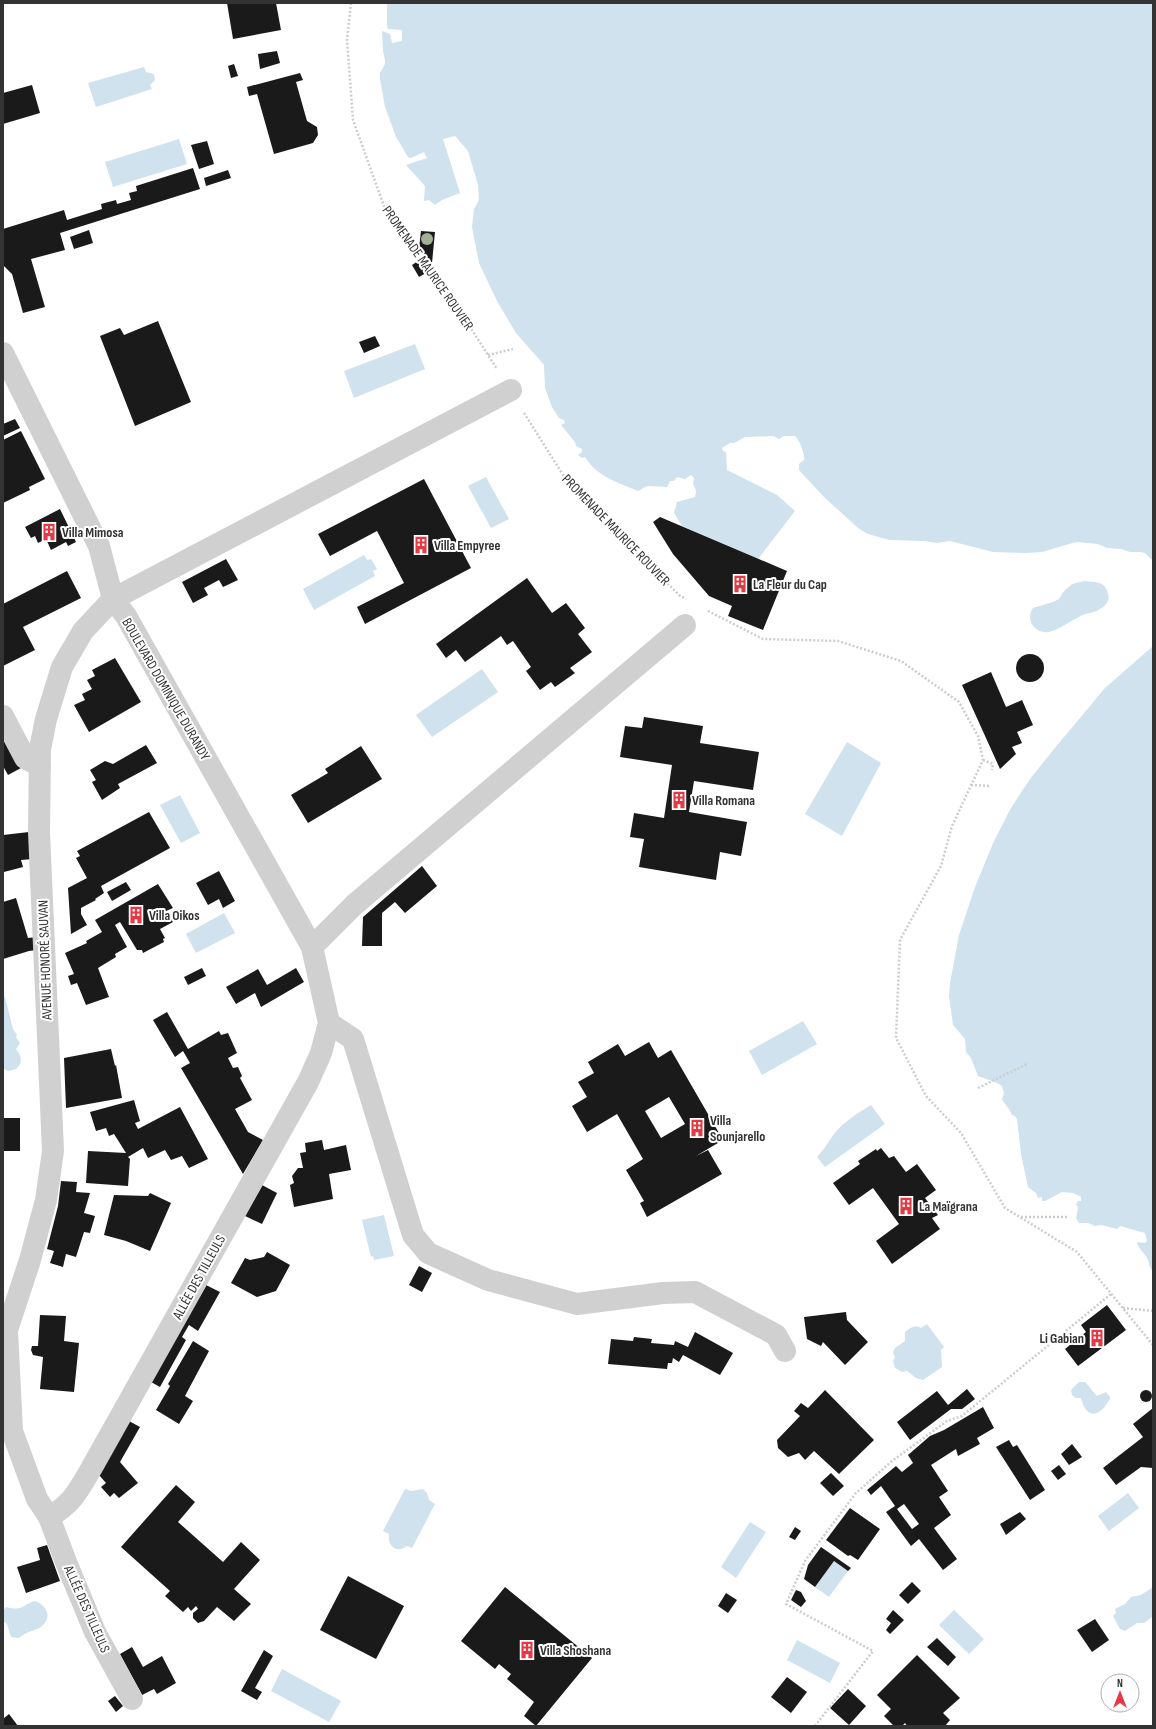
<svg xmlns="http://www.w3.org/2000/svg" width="1156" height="1729" viewBox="0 0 1156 1729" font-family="'Sofia Sans Condensed',sans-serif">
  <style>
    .water { fill: #cfe2ee }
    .building { fill: #1a1a1a; fill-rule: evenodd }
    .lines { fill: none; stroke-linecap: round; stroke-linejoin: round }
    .path { stroke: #cdcdcd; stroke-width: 2.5; stroke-dasharray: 2 2; stroke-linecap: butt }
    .minor { stroke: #d0d0d0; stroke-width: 22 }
    .tree { fill: #a2b095 }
    .labels { text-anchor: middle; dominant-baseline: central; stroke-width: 4; stroke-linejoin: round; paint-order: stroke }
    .street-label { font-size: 14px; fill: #333; stroke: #fff }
    .poi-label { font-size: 14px; font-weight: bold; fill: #333; stroke: #fff; text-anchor: start }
  </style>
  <rect width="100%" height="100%" fill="#fff"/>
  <g class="water">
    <path d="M387,3H1153V561L1145,553L1140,552H1130L1121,549L1107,548L1098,544L1076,542L1042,552L1026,553L993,552L950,541L937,543L924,541L889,540L868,534L858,528L824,497L799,470V464L804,460C805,453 800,441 795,436H784L779,439L773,436L745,437L734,443H730L722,448L723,451L726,452L727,470L777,495L795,511L758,559L682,526L674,513L677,502L695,497L696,491L693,483L694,478L691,475L685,479L677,477L674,481H670L667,487L647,486L638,491C619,483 596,476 585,457L582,458L578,455L582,452V449L576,446L575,442L561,425L565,423L564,420L559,418L552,407L545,388L544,365L516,333L497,301L479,263L472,227L474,209L479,200L478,185L468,151L455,136L443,139L460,193L442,200L435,205L429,200L424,201L425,186L406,165L427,158L424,152L411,158L408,157L396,137L385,107L380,79V73L385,64V60L383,51L382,31L390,34L392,43L402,41V30L388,29L387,26Z"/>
    <path d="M144,67L146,72L154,74L155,80L150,85L152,89L96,107L88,83Z"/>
    <path d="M179,139L187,164L113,187L105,162Z"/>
    <path d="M415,344L425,369L354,398L344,371Z"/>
    <path d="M486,477L509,519L491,528L468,486Z"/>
    <path d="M364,555L367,560L371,559L377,569L373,571L375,576L314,610L303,589Z"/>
    <path d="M1084,581C1093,582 1104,581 1107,591C1109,596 1109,599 1107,603C1105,605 1102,608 1100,609C1096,612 1090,613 1085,614C1073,619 1061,629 1049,632C1035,634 1025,620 1033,608L1053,602L1059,599L1064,591L1072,584Z"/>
    <path d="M1153,646V1271C1148,1267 1150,1262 1146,1256C1142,1251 1139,1249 1137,1242L1145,1243L1147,1241L1145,1233L1120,1226L1117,1229L1101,1225L1095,1226L1088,1223H1079L1076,1218L1078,1208L1076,1204L1078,1201H1081V1197L1073,1193L1062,1192L1045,1201H1042V1197L1038,1198L1036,1193L1028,1187L1021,1154L1017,1119L1015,1116L1012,1115L1009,1109L1002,1100L1004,1093L1002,1086L995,1082L978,1076L971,1058L966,1052L965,1039L953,1025L949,996L950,983L959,935L975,887L994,841L1011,808L1030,779L1054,749L1105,688Z"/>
    <path d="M482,669L498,692L432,737L416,715Z"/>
    <path d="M847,742L881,763L842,836L805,814Z"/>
    <path d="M180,795L200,833L181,843L160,805Z"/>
    <path d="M224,913L235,933L196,953L186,934Z"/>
    <path d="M3,995L5,997L13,1029L17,1035L16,1037L20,1043L16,1049C22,1056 23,1063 16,1069L8,1071L3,1068Z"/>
    <path d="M803,1021L817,1044L762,1075L749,1051Z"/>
    <path d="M871,1105L885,1124L825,1167L817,1157C824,1150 828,1142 834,1134C843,1122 858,1113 871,1105Z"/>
    <path d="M384,1215L394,1256L374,1260L373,1256L371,1257L362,1220Z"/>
    <path d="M927,1324L944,1347L941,1350L942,1367L923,1380L916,1378L907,1371L902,1372L895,1368L893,1361L895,1357L893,1352L895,1348L905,1341V1332C911,1327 915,1325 921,1328Z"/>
    <path d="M1079,1382H1085L1097,1396L1106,1392L1110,1397V1399C1107,1403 1104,1409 1100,1411C1089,1419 1083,1407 1081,1398H1076L1072,1395L1071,1390Z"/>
    <path d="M405,1489L411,1491L423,1489L427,1493L429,1500L435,1504L412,1548L407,1546C397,1554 387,1546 389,1534L383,1531Z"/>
    <path d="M1128,1493L1139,1508L1109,1531L1098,1516Z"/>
    <path d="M750,1522L766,1532L736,1578L721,1567Z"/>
    <path d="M834,1561L848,1571L829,1597L815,1587Z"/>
    <path d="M1153,1587L1152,1617L1144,1623H1137L1125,1631L1120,1629L1113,1616L1116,1613L1115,1609L1125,1604L1131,1597L1141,1595Z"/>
    <path d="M35,1601C46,1605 53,1617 42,1626C36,1631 26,1631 19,1638L11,1637L7,1624L3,1621V1611L6,1607C24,1612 22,1604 35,1601Z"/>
    <path d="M954,1610L984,1639L969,1654L939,1625Z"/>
    <path d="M797,1640L840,1663L830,1683L787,1660Z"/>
    <path d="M282,1669L341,1701L329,1722L271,1691Z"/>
  </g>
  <g class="building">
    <path d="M227,3H276L281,30L233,39Z"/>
    <path d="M277,51L280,63L260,69L258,54Z"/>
    <path d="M234,64L238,76L231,78L228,66Z"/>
    <path d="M300,73L303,80L296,82L307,121L317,127L318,135L313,143L274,154L257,94L249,96L247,87Z"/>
    <path d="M32,85L40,113L3,124V93Z"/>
    <path d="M207,141L214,164L199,169L191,145Z"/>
    <path d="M193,168L200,189L60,233L65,250L31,259L45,307L23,313L12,274L3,265V229L64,210L67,220L102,209L101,204L116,200L117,204L131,200L129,193L137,191L136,186Z"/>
    <path d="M228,170L231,178L206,186L204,178Z"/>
    <path d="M89,230L93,243L74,249L70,237Z"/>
    <path d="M421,231L435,232L432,263L419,248Z"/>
    <path d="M418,261L426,273L419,277L412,265Z"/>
    <path d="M158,321L191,402L135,426L100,336L120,328L124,335Z"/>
    <path d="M375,336L380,346L364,353L359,342Z"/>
    <path d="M15,419L20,428L3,436V424Z"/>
    <path d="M21,431L45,479L29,487L30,490L3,503V440Z"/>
    <path d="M424,479L471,568L365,624L357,607L404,583L377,531L330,556L318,534Z"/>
    <path d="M60,509L76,542L68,546L66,542L51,550L46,539L38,543L35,536L31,538L25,527Z"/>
    <path d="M660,517L787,571L763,630L728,616L732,606L709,596L673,554L653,522Z"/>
    <path d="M226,559L238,580L223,587L219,580L204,588L208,595L193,603L182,582Z"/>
    <path d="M67,571L81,598L23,627L35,650L3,666V604Z"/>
    <path d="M527,578L552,613L566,603L585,628L578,634L592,652L570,668L575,673L555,687L551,682L540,690L526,671L531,667L513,641L507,645L501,636L465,662L456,650L446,658L436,644Z"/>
    <circle cx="1030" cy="668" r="14"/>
    <path d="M115,658L141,702L89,732L74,705L85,700L82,694L92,689L87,680L95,676L92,670Z"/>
    <path d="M991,672L1006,707L1022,700L1033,725L1017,732L1022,743L1012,747L1016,754L1000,769L962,685Z"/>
    <path d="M644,717L703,726L700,743L759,752L753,790L694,781L689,812L747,822L741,856L720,852L716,880L639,867L644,839L630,837L634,813L664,818L672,765L620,757L625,726L642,728Z"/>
    <path d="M3,732L21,768L8,775L3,766Z"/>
    <path d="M146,745L157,763L118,784L120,788L102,800L92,782L96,780L90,770L105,761L113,764Z"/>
    <path d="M361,746L382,779L308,823L291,795L328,773L325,769Z"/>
    <path d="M149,812L170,848L101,886L104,893L95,899L96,900L81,908V914L87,925L71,934L68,888L87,878L76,858L80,856L77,851Z"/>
    <path d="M29,832L33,859L21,860L23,867L4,872L3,835Z"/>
    <path d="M422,866L437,886L405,913L395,902L382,913V946H362L363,917Z"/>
    <path d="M219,871L235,901L223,908L219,899L208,905L196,883Z"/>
    <path d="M126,882L131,890L112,901L107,892Z"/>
    <path d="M158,884L173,908L166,911L173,922L160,929L165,938L163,939L164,942L143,953L142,950H137L120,922L115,925L127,947L115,954L116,957L98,968L109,997L86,1005L77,983L71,985L68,976L74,974L65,953L87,943L86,941L102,932L95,920Z"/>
    <path d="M16,898L28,938L36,937L37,950L29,951L3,959V902Z"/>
    <path d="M202,968L206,976L188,985L184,977Z"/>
    <path d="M296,968L304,982L261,1007L255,993L236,1004L226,987L258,969L267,985Z"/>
    <path d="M167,1012L188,1049L219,1031L221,1035L228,1033L237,1053L228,1058L233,1068L238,1067L242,1076L240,1078L252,1100L235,1109L248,1132L263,1140L243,1174L181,1068L190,1063L183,1051L175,1057L153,1020Z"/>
    <path d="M649,1042L658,1058L671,1050L723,1140L696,1156L708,1150L722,1174L647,1217L640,1203L644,1201L626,1170L643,1159L617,1114L587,1132L572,1106L587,1097L578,1082L594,1073L588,1062L618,1044L625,1056ZM669,1097L685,1124L661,1138L645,1111Z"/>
    <path d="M111,1049L115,1066L116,1065L122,1098L66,1108L64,1058Z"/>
    <path d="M134,1100L140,1121L135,1123L138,1129L180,1107L208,1159L189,1168L182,1156L171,1160L165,1150L148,1158L143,1148L128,1157L130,1159L128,1186L86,1183L88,1151L126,1153L114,1134L109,1136L106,1128L96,1131L90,1112Z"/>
    <rect x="3" y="1118" width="17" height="33"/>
    <path d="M322,1140L324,1150L346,1145L351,1170L329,1174L333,1199L294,1207L290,1185L294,1183L292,1176L298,1168H303L300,1153L306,1152L305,1143Z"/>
    <path d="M881,1148L889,1158L894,1156L906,1172L917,1164L936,1190L925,1198L938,1215L932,1218L940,1229L892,1264L876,1241L899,1224L873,1188L849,1205L833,1183L860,1164L858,1161L876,1149L877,1151Z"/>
    <path d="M61,1181L77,1182L76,1192L90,1193L84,1213L95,1216L90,1233L84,1232L76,1257L66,1254L63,1267L50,1263L54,1251L47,1249L58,1206Z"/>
    <path d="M262,1185L277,1193L262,1224L245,1216Z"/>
    <path d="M150,1193L171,1203L150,1251L126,1241L104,1235L114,1195L148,1196Z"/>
    <path d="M267,1252L290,1265L276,1291L257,1297L231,1283L245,1258L250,1260L264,1257Z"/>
    <path d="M419,1266L432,1273L422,1292L409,1285Z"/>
    <path d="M206,1285L220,1292L198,1331L189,1325L182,1337L186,1340L160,1387L151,1382Z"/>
    <path d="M1107,1305L1126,1330L1078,1366L1065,1349L1086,1332L1081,1325Z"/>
    <path d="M846,1312L847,1320L868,1342L845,1365L823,1342L821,1346L807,1339L804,1317Z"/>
    <path d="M40,1315L66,1316L64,1341L79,1343L74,1392L40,1389L43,1357L33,1355L31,1350L32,1346H38Z"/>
    <path d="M695,1332L733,1353L720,1375L683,1355L679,1362L673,1358L672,1363H668L667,1369L608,1364L611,1339L633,1341L634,1337L652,1339L651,1343L674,1345L675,1341L688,1347Z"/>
    <path d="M193,1341L209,1351L185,1396L193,1401L179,1424L156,1410L170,1386L168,1384Z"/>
    <path d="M967,1389L975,1399L962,1409H951L910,1440L897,1422L937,1391L948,1405Z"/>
    <circle cx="1146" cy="1396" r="6"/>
    <path d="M825,1390L874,1440L839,1474L814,1451L805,1460L799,1453L788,1457L778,1448L777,1440L800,1416L794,1411L801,1403L808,1408Z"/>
    <path d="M983,1407L994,1428L977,1438L980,1444L958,1456L956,1449L931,1465L948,1491L939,1497L951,1515L934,1528L957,1559L943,1570L919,1539L911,1546L886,1512L895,1506L881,1486L871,1495L867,1490L896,1466L902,1472L913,1463L908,1455L930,1436L944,1430ZM904,1504L919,1524L912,1529L897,1509Z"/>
    <path d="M1153,1408V1468L1141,1467L1116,1485L1103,1468L1143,1437L1133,1424Z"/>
    <path d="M129,1421L140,1427L120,1462L138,1483L119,1498L114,1493L110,1497L101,1487L106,1483L99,1475Z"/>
    <path d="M1009,1440L1013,1447L1017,1445L1045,1490L1030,1500L996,1447Z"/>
    <path d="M1072,1444L1082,1457L1069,1465L1061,1454Z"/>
    <path d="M1059,1465L1066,1474L1058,1480L1051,1471Z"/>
    <path d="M831,1473L844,1486L833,1496L820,1483Z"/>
    <path d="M176,1485L195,1502L178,1522L223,1562L241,1542L260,1560L234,1589L251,1604L234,1621L217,1607L204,1621L198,1623L193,1618V1613L198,1609L196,1606L191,1611L188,1607L183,1612L165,1596L170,1591L121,1547Z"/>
    <path d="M850,1508L880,1529L858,1560L850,1555L848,1556L826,1540Z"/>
    <path d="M1020,1512L1026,1519L1006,1535L1000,1524Z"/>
    <path d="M795,1527L801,1531L795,1540L789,1537Z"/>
    <path d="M47,1545L60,1581L26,1593L17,1567L40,1560L37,1548Z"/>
    <path d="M821,1547L851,1568L848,1571L834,1561L815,1587L804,1579L808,1565Z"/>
    <path d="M348,1576L404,1606L376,1659L320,1630Z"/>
    <path d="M912,1582L921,1591L908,1604L899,1595Z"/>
    <path d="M505,1587L592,1658L536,1726L524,1716L534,1702L507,1679L511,1674L499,1664L495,1669L461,1641Z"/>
    <path d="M796,1590L801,1592L806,1601L801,1607L791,1600Z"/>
    <path d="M726,1593L737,1600L728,1613L718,1606Z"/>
    <path d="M893,1610L904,1620L890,1634L886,1630L891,1623L886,1619Z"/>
    <path d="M1095,1619L1109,1640L1092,1652L1077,1630Z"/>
    <path d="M937,1638L956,1657L948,1666L927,1647Z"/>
    <path d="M132,1647L143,1667L162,1656L176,1683L157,1694L154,1689L142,1695L120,1654Z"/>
    <path d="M264,1650L273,1656L255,1688L262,1692L257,1700L241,1691Z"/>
    <path d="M917,1655L960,1698L943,1713L950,1720L945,1726H907L905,1723L902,1726H894L884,1716L891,1709L877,1695Z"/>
    <path d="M787,1677L807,1692L791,1713L771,1697Z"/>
    <path d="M848,1689L866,1706L849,1725L830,1708Z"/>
    <path d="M115,1696L123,1706L116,1712L108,1701Z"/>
    <path d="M9,1714L18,1726H3V1719Z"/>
  </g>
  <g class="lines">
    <g class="path">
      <path d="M351,3L347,40L353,120L385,209L452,299L497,369"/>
      <path d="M488,355L513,349"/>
      <path d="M524,413L567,481L679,595L686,599"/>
      <path d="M708,611L763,639L838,641L901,661L959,702L978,736L983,760L952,826L941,866L900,940L896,1038L926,1096L961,1133L1005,1208L1077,1252L1153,1345"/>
      <path d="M983,760L993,764L992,770"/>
      <path d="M971,785L991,786"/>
      <path d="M978,1088L1027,1064"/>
      <path d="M1021,1217H1067"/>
      <path d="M1123,1308L1153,1311"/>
      <path d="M815,1726L873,1651L786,1604L805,1561L856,1493L892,1461L947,1421L962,1416L1111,1294"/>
    </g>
    <g class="minor">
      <path d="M3,353L99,546L113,599L126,616L312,947L329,1023L321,1053L308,1082L91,1469C78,1491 72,1504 49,1517L37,1499L12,1431L7,1330"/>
      <path d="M3,716L25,758L40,766"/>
      <path d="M312,947L354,905L685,625"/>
      <path d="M329,1023L353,1039L413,1235L428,1253L488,1280L577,1304L663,1293L695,1292L776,1335L785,1351"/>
      <path d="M3,1333L7,1330L30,1260L46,1200L53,1151L39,832L40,749L46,719L62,667L83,631L113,599L511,390"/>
      <path d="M49,1517L66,1562L95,1632L132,1699"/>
    </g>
  </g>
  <circle class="tree" cx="427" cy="239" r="6"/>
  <defs>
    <g id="building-bare" transform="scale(1.38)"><path d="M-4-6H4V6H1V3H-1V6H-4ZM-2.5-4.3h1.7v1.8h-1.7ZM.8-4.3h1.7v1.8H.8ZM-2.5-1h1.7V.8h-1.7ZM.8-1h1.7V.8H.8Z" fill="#e63946" stroke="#fff" stroke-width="2.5" paint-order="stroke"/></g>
  </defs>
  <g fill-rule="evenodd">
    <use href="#building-bare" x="49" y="532"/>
    <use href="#building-bare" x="421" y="545"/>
    <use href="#building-bare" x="740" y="584"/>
    <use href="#building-bare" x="679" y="800"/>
    <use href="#building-bare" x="136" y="915"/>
    <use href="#building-bare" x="697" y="1128"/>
    <use href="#building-bare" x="906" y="1206"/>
    <use href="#building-bare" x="1097" y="1338"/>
    <use href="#building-bare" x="527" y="1650"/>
  </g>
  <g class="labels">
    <g class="street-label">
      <text transform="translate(428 268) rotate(55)">PROMENADE MAURICE ROUVIER</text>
      <text transform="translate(616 530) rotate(46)">PROMENADE MAURICE ROUVIER</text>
      <text transform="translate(166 689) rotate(60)">BOULEVARD DOMINIQUE DURANDY</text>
      <text transform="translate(45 960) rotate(-92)">AVENUE HONORÉ SAUVAN</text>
      <text transform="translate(199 1277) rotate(-61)">ALLÉE DES TILLEULS</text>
      <text transform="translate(87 1609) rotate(66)">ALLÉE DES TILLEULS</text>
    </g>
    <g class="poi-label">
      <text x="62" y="532">Villa Mimosa</text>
      <text x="434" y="545">Villa Empyree</text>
      <text x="753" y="584">La Fleur du Cap</text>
      <text x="692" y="800">Villa Romana</text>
      <text x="149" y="915">Villa Oikos</text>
      <text x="710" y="1120">Villa<tspan x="710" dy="16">Sounjarello</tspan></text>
      <text x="919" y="1206">La Maïgrana</text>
      <text x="1084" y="1338" text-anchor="end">Li Gabian</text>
      <text x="540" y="1650">Villa Shoshana</text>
    </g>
  </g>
  <rect width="1156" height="1729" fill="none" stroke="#333333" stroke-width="8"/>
  <g transform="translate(1120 1693)"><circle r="19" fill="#ffffff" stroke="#adadad"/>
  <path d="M0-3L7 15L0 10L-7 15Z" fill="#e63946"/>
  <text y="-6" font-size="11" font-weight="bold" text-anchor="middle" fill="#333333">N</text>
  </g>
</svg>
